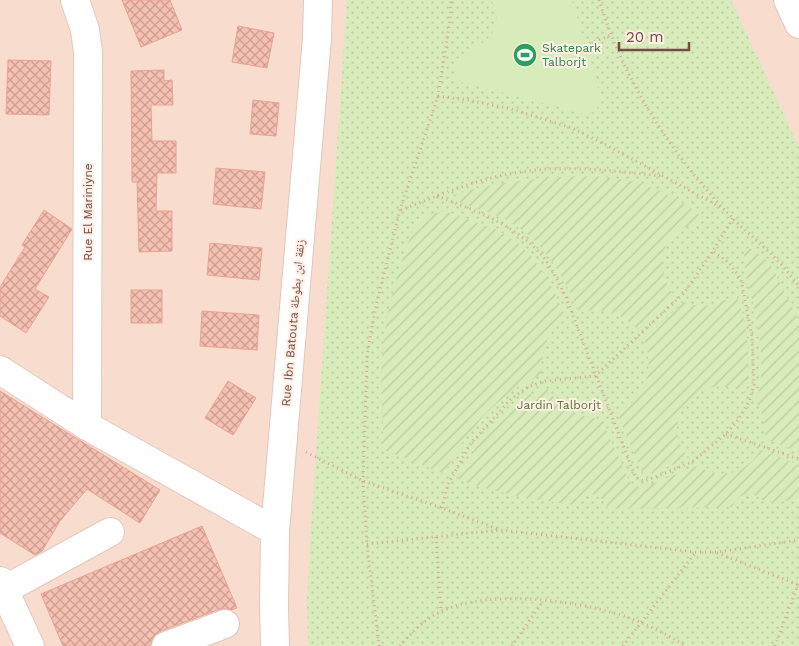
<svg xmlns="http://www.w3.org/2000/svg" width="799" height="646" viewBox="0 0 799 646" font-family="'Work Sans','Noto Naskh Arabic',sans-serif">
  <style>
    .residential { fill: #f8ddce }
    .grass { fill: url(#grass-dots) }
    .garden { fill: url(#garden-furrows) }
    .pitch { fill: #d8ebbb }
    .building { fill: url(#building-cross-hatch); stroke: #e9a292 }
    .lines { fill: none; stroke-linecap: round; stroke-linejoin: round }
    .minor-casing { stroke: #e4c6bc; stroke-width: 30 }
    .path { stroke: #d9a396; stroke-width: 3; stroke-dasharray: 1 4; stroke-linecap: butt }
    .minor { stroke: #fff; stroke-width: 28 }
    .labels { text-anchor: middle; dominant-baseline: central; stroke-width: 4; stroke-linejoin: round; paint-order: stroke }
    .leisure-label { font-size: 12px; fill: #27864d; stroke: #ffefe4; text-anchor: start }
    .street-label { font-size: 12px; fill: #744c44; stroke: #ffefe4 }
    .park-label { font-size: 12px; fill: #577539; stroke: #ffefe4 }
  </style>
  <defs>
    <pattern id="grass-dots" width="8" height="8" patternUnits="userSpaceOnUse" patternTransform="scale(1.25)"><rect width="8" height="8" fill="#d8ebbb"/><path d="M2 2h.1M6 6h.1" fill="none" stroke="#bdcba2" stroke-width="1.8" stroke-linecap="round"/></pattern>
    <pattern id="garden-furrows" width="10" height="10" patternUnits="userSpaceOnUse" patternTransform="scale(1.25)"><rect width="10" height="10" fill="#d8ebbb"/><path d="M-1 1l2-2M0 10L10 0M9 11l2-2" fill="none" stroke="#bdcba2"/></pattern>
    <pattern id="building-cross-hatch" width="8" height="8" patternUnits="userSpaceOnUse" patternTransform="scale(1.25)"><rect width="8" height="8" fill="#f5c0b2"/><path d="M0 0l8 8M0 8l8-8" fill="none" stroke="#cb9e92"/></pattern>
  </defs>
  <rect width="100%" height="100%" fill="#feebdd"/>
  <rect class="residential" x="0" y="0" width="799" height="646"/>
  <path class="grass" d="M347,0H731L799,147V646H308L307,601L311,527Z"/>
  <g class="garden">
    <path d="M581,176C620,177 652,182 684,204C690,208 698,212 702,218L698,224C661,228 653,268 673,294L637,329C620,312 602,307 579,312C563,273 540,235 500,217C488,211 463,205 454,199V195L456,194C498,182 538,177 581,176Z"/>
    <path d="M441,212C454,212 465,218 478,223C488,227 500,230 509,237C538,255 553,288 566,318C547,331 540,352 542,375C503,388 460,436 445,474L384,450C383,421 380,392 382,363C383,325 393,287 405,251C410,239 413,222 426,215C430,213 436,213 441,212Z"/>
    <path d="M750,248L768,261L775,273L799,321V452L765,439C766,424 764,415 756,402C767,369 759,331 752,299C748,283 742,265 745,249Z"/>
    <path d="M735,292C748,322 752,361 745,393C712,374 671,399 678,438C680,446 684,452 688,459L645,475L642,472L617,413C647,398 655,370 644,339L684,302C702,309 721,307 735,292Z"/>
    <path d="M546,387C556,401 566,412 583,416C590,418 596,417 602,421L629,481L635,487H645L696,466C723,480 744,475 761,450L799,465V499L766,504C756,490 738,491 732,507L608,509C602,491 584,490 575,505C535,500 495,493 457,479C477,442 506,402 546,387Z"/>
  </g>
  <path class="pitch" d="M491,0H572L599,91C600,102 600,113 586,114L453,80L457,59C480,45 510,32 491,0Z"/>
  <g class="building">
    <path d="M122,0H170L182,30L141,47Z"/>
    <path d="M238,26L274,33L267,68L232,62Z"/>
    <path d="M8,60L51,61L49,115L6,114Z"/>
    <path d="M164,70V81L172,80L173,105H151L152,141H176V173H157L156,211H172V251L139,252L137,182H132L131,71Z"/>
    <path d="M253,100L279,103L276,136L250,134Z"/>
    <path d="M216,168L265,172L261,209L213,204Z"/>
    <path d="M44,210L72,229L35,289L49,297L26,333L0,316V287L25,247L22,245Z"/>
    <path d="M210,243L262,248L259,280L207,275Z"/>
    <rect x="131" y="290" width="31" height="33"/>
    <path d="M202,311L259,315L257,350L200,346Z"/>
    <path d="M228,381L256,398L233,435L205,418Z"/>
    <path d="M0,391L160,490L140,523L87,489L60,521L42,551L35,555L0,533Z"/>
    <path d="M202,526L237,608L231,610L227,609H220L161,631L154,636L151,644L147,646H63L41,594Z"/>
  </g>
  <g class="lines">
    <g class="minor-casing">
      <g id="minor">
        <path d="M75,0L85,30L88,52L87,426"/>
        <path d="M788,0L799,24"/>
        <path d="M0,370L87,426L275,531"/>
        <path d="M0,581L30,646"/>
        <path d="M4,590L110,532"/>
        <path d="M166,646L225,624"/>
        <path d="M275,646L274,607L275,531L317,38L318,0"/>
      </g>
    </g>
    <g class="path">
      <path d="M599,0C623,77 667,148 722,207C738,225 757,240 774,257C783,266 791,276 799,286"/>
      <path d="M585,45L612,35"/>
      <path d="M438,96L468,100L511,109L572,128L610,147L720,207"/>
      <path d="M437,196C474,210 511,223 539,252C550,264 557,280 565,295L635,476L638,479L645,481L692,462L726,434L738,420L749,402L754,385L752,337L741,279L729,263L713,251"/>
      <path d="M401,210C437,196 474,180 514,173C563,164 613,171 663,176"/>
      <path d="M726,434L799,459"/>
      <path d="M306,452L363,481L442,508L500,530"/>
      <path d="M442,508L448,484L471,443L511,399L528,387L545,381L595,376L684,293L713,251L733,218"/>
      <path d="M436,537L441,611"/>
      <path d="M367,544L500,530L696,552H717L799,540"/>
      <path d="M717,553L799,585"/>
      <path d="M379,646L367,544L363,481L367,356L375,310L400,210L438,96L450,20L451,0"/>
      <path d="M400,646C412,632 424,620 440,612C490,587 593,601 642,623C657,629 672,638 686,646"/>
      <path d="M512,646L543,601"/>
      <path d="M623,646L696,552"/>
      <path d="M775,646L799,582"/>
    </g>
    <use href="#minor" class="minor"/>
  </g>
  <defs>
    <g id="stadium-disc" transform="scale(1.25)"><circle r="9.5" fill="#2e9e5b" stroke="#ffefe4"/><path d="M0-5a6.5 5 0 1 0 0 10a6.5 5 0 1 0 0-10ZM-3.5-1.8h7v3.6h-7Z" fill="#fff"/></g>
  </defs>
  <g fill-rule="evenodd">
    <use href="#stadium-disc" x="525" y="55"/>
  </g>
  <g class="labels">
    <g class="leisure-label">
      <text x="542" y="48">Skatepark<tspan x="542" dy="14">Talborjt</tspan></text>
    </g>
    <g class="street-label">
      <text transform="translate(88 212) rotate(-90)">Rue El Mariniyne</text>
      <text transform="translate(293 323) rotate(-85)">Rue Ibn Batouta زنقة ابن بطوطة</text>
    </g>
    <g class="park-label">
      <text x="559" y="405">Jardin Talborjt</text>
    </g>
  </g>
  <path d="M619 42v8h70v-8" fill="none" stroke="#744c44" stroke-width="2.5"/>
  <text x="626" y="42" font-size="15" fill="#744c44" stroke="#ffefe4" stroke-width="4" paint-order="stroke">20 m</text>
</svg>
